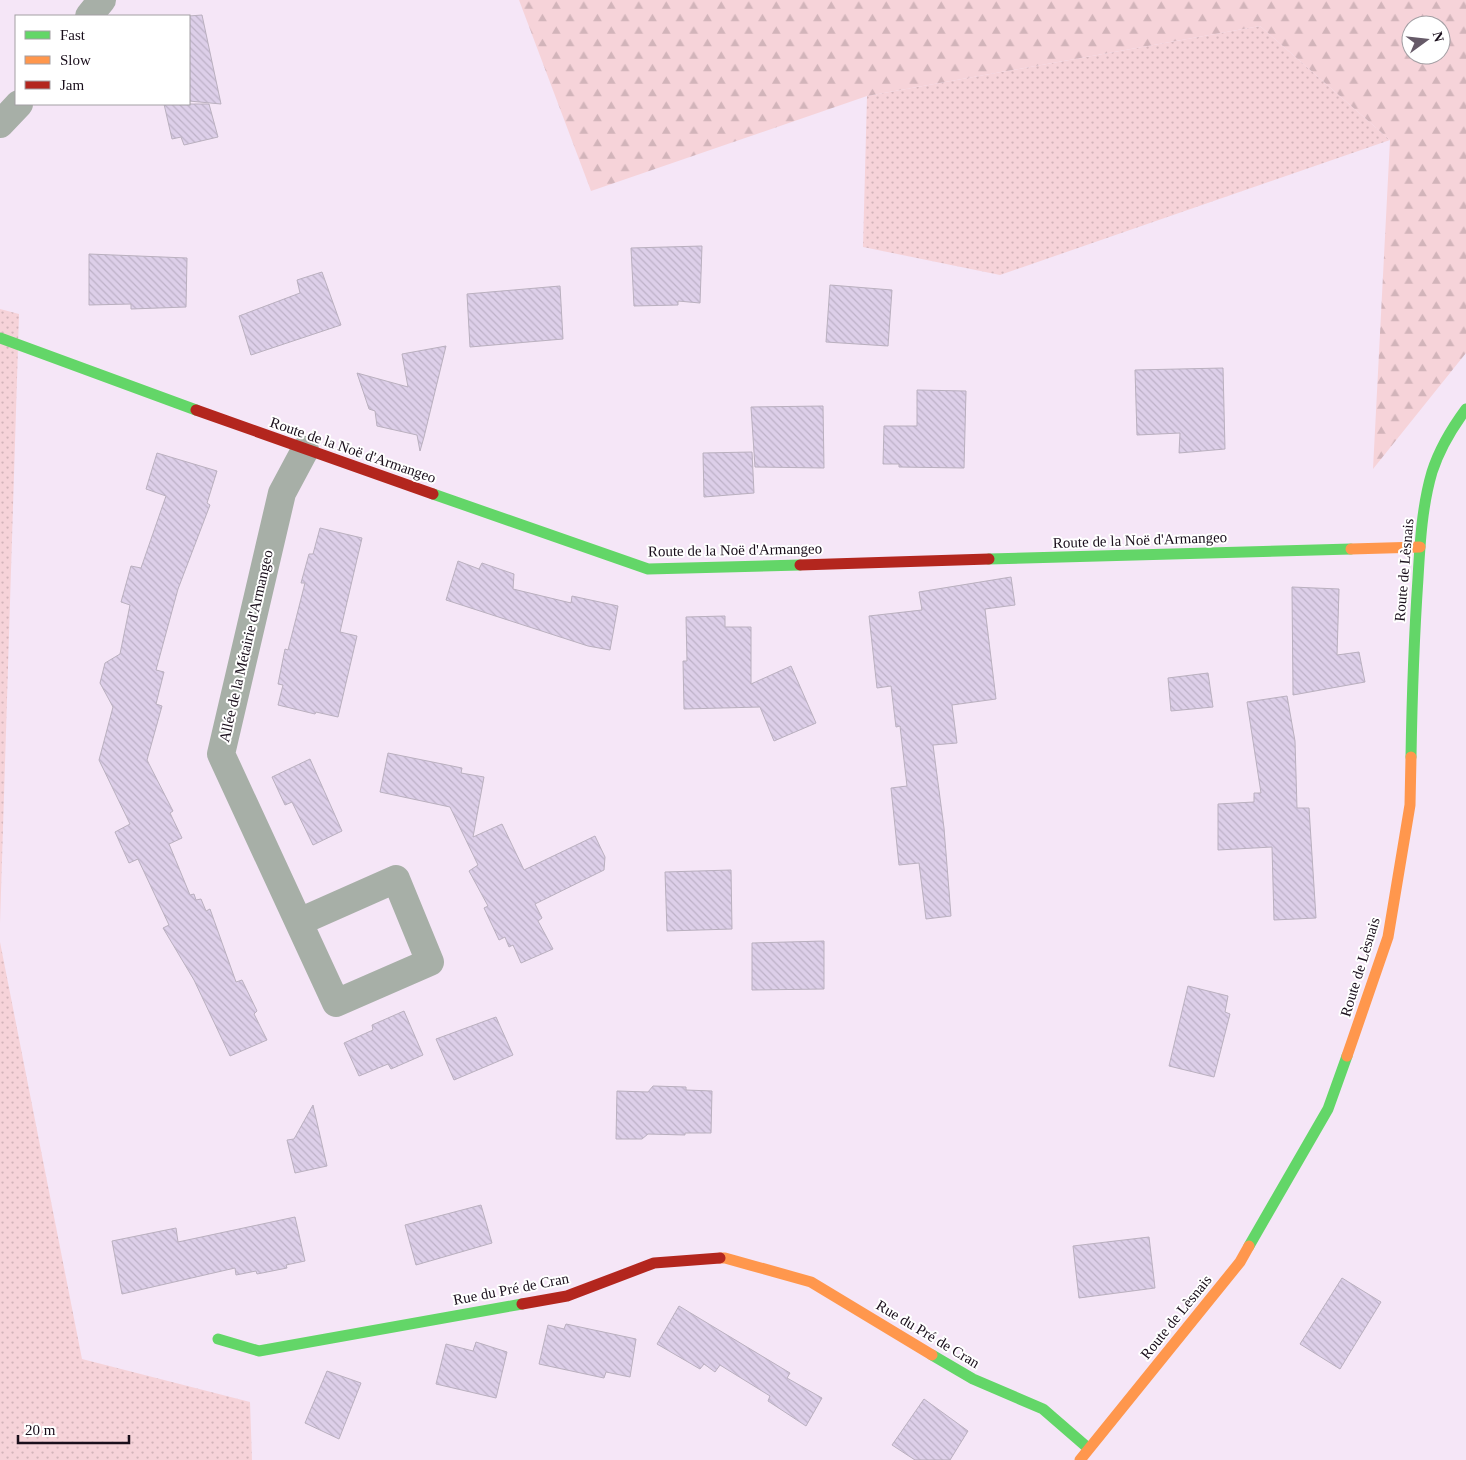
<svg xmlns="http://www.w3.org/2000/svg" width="1466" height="1460" viewBox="0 0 1466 1460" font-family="Georgia,serif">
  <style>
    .grass { fill: url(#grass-dots) }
    .forest { fill: url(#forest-firs); fill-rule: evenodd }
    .building { fill: url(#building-back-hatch); stroke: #bab0bf }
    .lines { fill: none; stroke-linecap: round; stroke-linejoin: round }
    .street { stroke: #a7afa7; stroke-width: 28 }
    .fast { stroke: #63d668; stroke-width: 11 }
    .slow { stroke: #ff974d; stroke-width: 11 }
    .jam { stroke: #b3261e; stroke-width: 11 }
    .labels { text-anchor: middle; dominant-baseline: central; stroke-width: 4; stroke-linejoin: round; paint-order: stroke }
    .street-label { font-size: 15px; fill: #190e1b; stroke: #fff }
  </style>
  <defs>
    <pattern id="grass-dots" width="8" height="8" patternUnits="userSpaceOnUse" patternTransform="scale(1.25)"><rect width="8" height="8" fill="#f6d3d9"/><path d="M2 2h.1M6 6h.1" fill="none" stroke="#d2b4ba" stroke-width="1.8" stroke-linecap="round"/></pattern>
    <pattern id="forest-firs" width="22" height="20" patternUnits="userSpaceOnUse" patternTransform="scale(1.25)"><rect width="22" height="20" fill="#f6d3d9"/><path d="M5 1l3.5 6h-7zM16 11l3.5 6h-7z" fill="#d2b4ba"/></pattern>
    <pattern id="building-back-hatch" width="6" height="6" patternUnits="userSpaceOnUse" patternTransform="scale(1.25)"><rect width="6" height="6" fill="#ddcfe9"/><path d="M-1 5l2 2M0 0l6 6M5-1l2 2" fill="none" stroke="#bdb1c7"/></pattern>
  </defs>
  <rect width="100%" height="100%" fill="#f5e6f7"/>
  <g class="grass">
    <path d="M1260,26L1390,140L1000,275L863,247L867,96Z"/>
    <path d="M0,309L19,314L0,924Z"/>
    <path d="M0,942L82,1359L250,1402L252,1460H0Z"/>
  </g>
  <path class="forest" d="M519,0H1466V353L1373,469L1390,140L1260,26L867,96L591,191ZM1411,25H1441V55H1411Z"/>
  <g class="building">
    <path d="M202,15L221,104L189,101V16Z"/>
    <path d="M164,104H209L218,137L184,145L181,137L172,139Z"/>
    <path d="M702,246L700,303L678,301V305L634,306L631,248Z"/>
    <path d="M89,254L187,258L186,307L131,309V304L89,305Z"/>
    <path d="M322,272L341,325L251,355L239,316L300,293L297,280Z"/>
    <path d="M830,285L892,290L888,346L826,342Z"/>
    <path d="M560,286L563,339L470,347L467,294Z"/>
    <path d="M446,346L424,437L420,451L417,435L377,426L375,411L369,409L357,373L408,387L402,354Z"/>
    <path d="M1223,368L1225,449L1179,453L1180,433L1137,435L1135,370Z"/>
    <path d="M917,390L966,391L964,468L899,467V464H883L884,426H917Z"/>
    <path d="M823,406L824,468L755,467L751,407Z"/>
    <path d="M752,452L754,493L704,497L703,453Z"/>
    <path d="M157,453L217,471L207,503L210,505L178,589L156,670L164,672L156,704L162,706L147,760L173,811L170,813L182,838L169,844L190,895L194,894L196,900L201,899L206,911L210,909L236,982L242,980L257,1011L254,1014L267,1040L230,1056L194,980L163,928L169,925L138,859L129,863L115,832L130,824L99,760L113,707L100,683L105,663L120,654L130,605L121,602L131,566L141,568L166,496L146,489Z"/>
    <path d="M320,528L362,538L340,632L357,636L338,717L316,712L315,714L278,705L283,685L278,684L285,649L288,650L305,583H301L309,554H313Z"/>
    <path d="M458,561L479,569L482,563L514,574L513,589L571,603L572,596L618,606L610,650L588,646L446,600Z"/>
    <path d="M1011,577L1015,605L985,609L996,699L952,705L957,743L933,745L944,828L951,916L926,919L919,863L899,865L891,788L907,786L900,726L896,727L891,686L877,688L869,616L922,610L919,592Z"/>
    <path d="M1292,587L1339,589L1337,655L1359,652L1365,682L1293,695Z"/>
    <path d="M725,616V627H751V684L791,666L816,723L774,741L760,707L684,709L683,661H687L686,617Z"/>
    <path d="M1208,673L1213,707L1171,711L1168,678Z"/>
    <path d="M1287,696L1295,741L1297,808H1309L1316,918L1274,920L1272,847L1218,850V804L1254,802V793H1261L1247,702Z"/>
    <path d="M388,753L462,768L461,773L484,777L473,837L502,824L524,870L595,836L605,857L604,870L535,904L542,918L538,921L553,949L521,963L513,945L509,947L505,937L499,940L484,908L488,906L469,871L478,865L450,807L380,792Z"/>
    <path d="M310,759L342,831L313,845L292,802L285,805L272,777Z"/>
    <path d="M731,870L732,929L667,931L665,872Z"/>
    <path d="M824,941V989L752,990V943Z"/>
    <path d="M1188,986L1228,996L1225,1012L1230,1014L1214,1077L1169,1066Z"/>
    <path d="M404,1011L423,1055L391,1069L388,1064L359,1076L344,1043L373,1030L372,1025Z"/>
    <path d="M496,1017L513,1055L454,1080L436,1039Z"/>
    <path d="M653,1086L686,1087V1090L712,1091L711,1133H685V1135L648,1134L642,1139H616L617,1091L648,1092Z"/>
    <path d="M313,1105L327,1166L295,1173L287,1140L294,1139Z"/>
    <path d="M481,1205L492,1243L416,1265L405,1225Z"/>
    <path d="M295,1217L305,1261L286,1265L287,1268L257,1274L256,1271L236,1275L235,1268L122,1294L112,1241L176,1228L178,1242Z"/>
    <path d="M1149,1237L1155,1288L1079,1298L1073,1246Z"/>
    <path d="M1342,1278L1381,1302L1340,1369L1300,1344Z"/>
    <path d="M679,1306L790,1373L787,1378L822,1398L806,1426L768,1401L770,1396L720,1365L715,1372L704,1364L700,1369L657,1344Z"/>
    <path d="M566,1324L636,1339L630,1377L606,1372L604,1378L539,1364L548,1325L564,1329Z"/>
    <path d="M476,1342L507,1352L496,1398L436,1384L446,1344L473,1351Z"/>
    <path d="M327,1371L361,1383L339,1439L305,1423Z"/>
    <path d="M924,1399L968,1431L950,1460H915L892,1445Z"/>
  </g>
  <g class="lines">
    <g class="street">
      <path d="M89,16L102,0"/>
      <path d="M0,124L19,104"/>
      <path d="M299,922L396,879L430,962L336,1003L221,754L282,493L305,450"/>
    </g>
    <g class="fast">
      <path d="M0,338L196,410"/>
      <path d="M433,494L648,569L800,565"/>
      <path d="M989,559L1351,549"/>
      <path d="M1411,757C1412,697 1414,638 1418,578C1420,543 1422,506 1432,472C1439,450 1452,428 1466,409"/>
      <path d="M1249,1246L1328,1109L1347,1056"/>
      <path d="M218,1339L259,1351L522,1304"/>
      <path d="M932,1355L973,1379L1043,1409L1088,1448"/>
    </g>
    <g class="slow">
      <path d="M1351,549L1420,547"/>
      <path d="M1347,1056L1388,937L1410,805L1411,757"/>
      <path d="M720,1258H725L811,1282L932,1355"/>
      <path d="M1080,1460L1240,1262L1249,1246"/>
    </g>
    <g class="jam">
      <path d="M196,410L433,494"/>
      <path d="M800,565L989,559"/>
      <path d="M522,1304L567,1296L654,1263L720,1258"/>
    </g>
  </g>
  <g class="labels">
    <g class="street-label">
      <text transform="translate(353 450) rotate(19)">Route de la Noë d'Armangeo</text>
      <text transform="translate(1140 540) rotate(-2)">Route de la Noë d'Armangeo</text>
      <text transform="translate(735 550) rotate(-1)">Route de la Noë d'Armangeo</text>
      <text transform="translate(1404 570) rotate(-85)">Route de Lèsnais</text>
      <text transform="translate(246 646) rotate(-77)">Allée de la Métairie d'Armangeo</text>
      <text transform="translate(1360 967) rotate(-73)">Route de Lèsnais</text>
      <text transform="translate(511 1289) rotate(-11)">Rue du Pré de Cran</text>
      <text transform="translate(1176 1317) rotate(-51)">Route de Lèsnais</text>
      <text transform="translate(928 1334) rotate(31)">Rue du Pré de Cran</text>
    </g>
  </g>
  <rect x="15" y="15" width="175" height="90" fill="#ffffff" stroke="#a39fa4"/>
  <rect x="25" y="31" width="25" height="8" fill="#63d668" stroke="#a39fa4"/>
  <text x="60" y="40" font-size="15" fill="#190e1b">Fast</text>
  <rect x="25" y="56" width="25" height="8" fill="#ff974d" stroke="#a39fa4"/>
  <text x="60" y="65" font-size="15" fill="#190e1b">Slow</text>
  <rect x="25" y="81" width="25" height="8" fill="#b3261e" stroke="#a39fa4"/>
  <text x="60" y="90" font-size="15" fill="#190e1b">Jam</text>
  <g transform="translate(1426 40) rotate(75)"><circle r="24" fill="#ffffff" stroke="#a39fa4"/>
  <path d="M0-4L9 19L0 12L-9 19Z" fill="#665a68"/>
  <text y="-8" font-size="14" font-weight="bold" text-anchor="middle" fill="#190e1b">N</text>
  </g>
  <path d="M18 1435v8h111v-8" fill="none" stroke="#190e1b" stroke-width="2.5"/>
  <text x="25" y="1435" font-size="15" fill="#190e1b" stroke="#ffffff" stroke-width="4" paint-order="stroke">20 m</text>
</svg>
